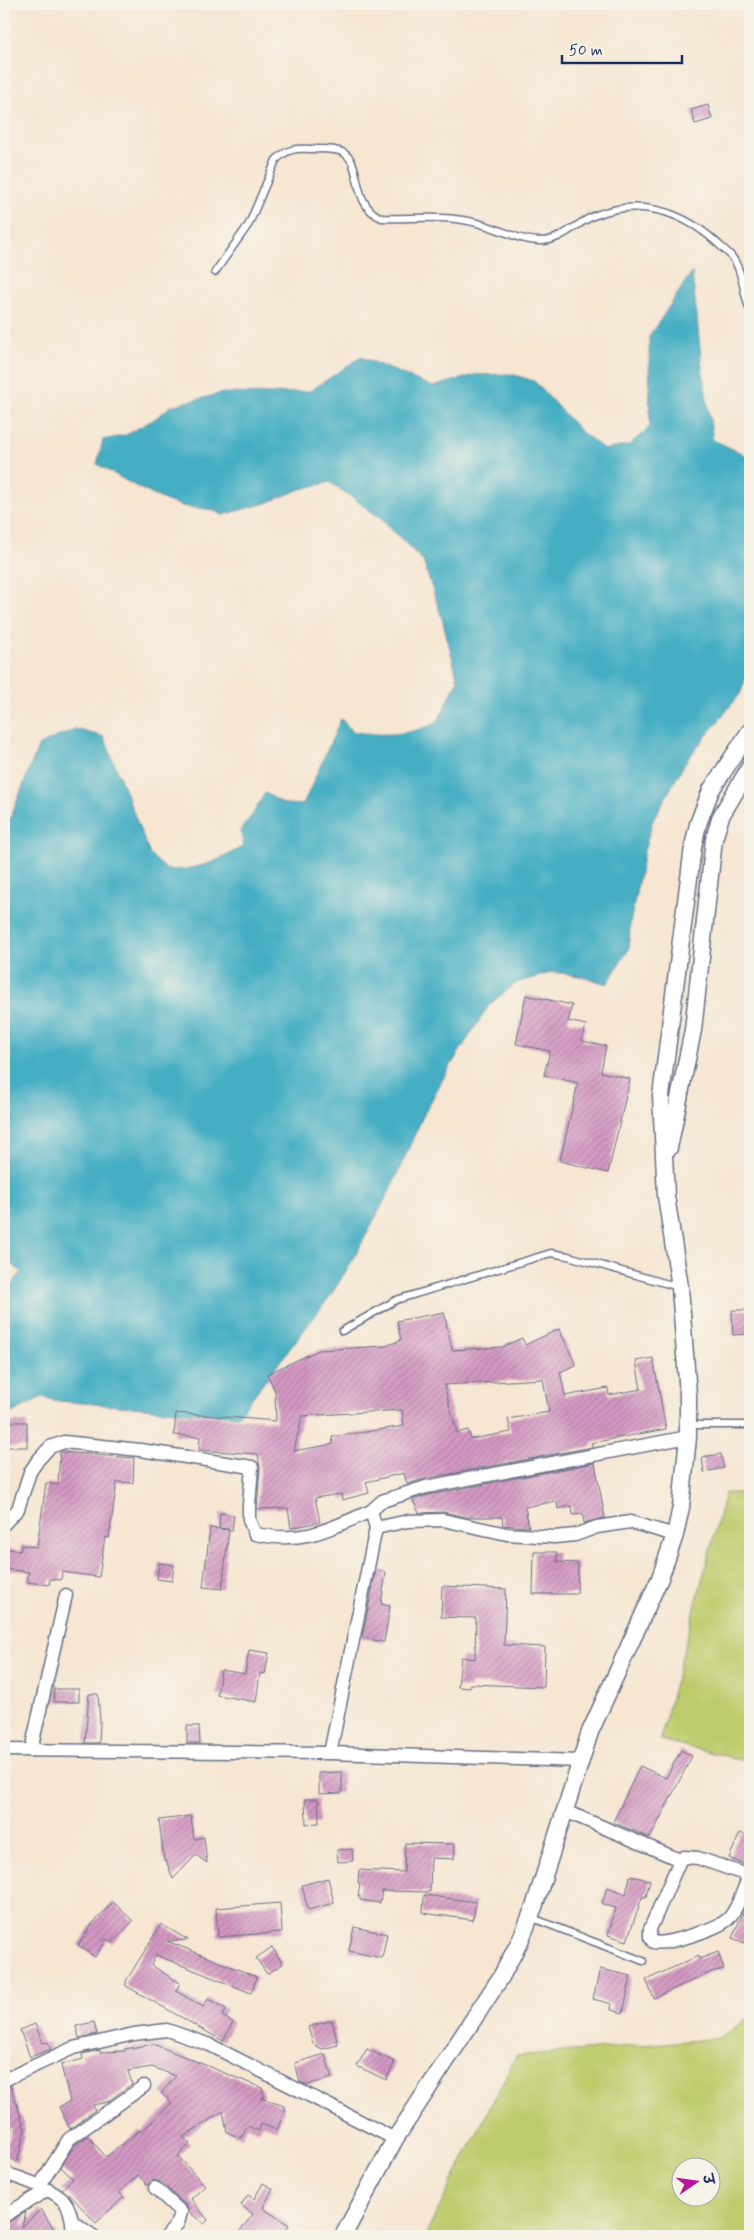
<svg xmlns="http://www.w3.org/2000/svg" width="754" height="2240" viewBox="0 0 754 2240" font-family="Mynerve,'Playpen Sans Deva',sans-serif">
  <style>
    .grass { fill: #becb6c; stroke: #6c7d65; fill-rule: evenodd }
    .water { fill: #44aec3; stroke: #306e90 }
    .building { fill: url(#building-hatch); fill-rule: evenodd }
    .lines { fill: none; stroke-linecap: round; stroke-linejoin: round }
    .service-casing { stroke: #686f87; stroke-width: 9 }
    .minor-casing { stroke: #686f87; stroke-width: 15 }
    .tertiary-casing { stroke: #686f87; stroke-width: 19 }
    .service { stroke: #fff; stroke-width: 6 }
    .minor { stroke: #fff; stroke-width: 12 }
    .tertiary { stroke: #fff; stroke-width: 16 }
  </style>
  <defs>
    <pattern id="building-hatch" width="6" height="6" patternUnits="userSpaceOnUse" patternTransform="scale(1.25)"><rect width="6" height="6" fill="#d499c2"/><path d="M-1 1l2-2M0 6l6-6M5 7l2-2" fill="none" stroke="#ab7da1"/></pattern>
  </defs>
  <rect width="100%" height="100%" fill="#f7f3e8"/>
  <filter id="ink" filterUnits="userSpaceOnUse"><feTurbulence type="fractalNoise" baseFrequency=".02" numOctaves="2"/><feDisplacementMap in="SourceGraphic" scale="10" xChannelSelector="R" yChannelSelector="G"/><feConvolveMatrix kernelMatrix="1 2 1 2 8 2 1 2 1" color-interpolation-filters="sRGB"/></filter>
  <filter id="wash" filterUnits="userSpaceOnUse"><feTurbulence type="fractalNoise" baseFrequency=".0096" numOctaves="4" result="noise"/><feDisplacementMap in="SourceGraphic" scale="20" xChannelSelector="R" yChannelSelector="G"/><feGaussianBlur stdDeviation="1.12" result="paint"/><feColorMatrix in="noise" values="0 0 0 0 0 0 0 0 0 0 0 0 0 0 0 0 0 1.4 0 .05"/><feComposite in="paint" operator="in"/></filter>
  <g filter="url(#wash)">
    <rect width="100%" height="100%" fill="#f6e6d2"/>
    <g class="grass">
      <path d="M725,1493H750V1762L660,1740Z"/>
      <path d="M750,2016V2236H425L516,2056L721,2038ZM682,2168H712V2198H682Z"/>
    </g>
    <path class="water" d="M692,272L702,367L713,440L750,457V666L740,694L686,761L653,820L644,851L630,924L629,949L607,984L585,977L554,972L516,983L489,1005L446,1073L423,1116L392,1186L354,1258L331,1295L238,1416L58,1401L42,1397L4,1417V1295L22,1272L4,1259V834L39,745L75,729L104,737L150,855L167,870C199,869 216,863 243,846L241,829L253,814L265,793L284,804L303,805L341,719L353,732C387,736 404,736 437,723L458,680L442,618L423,561L378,516L330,482L301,489L266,503L223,515C211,507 196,509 182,506C156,499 121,478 97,464L103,440L126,435L153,420L171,406L223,393L268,394L310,391L361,357L433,387L475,375L511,374L534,381L579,430L605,450L629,445L650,427L649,337Z"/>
    <g id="blocks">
      <g class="building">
        <path d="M708,105L712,119L695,124L691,110Z"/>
        <path d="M526,995L572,1005L568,1021L586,1025L582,1041L606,1046L601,1072L630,1079L608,1173L560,1161L578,1083L544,1075L550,1051L516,1044Z"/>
        <path d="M732,1310H750V1334L733,1335Z"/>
        <path d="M444,1312L452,1350L502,1347L522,1338L525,1345L559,1329L576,1365L560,1372L565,1396L608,1388L609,1395L641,1389L636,1361L653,1358L666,1429L591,1443L592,1447L424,1479L407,1484L404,1473L366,1482L369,1493L342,1500L341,1494L315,1498L320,1522L291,1528L288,1508L257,1509L260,1468L258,1454L199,1450L200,1437L174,1435L176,1413L276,1421L275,1391L267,1374L319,1350L386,1346L401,1340L397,1321ZM543,1379L549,1412L508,1419L511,1432L471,1439L468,1430L457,1433L444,1385ZM402,1410L404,1426L332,1437L333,1444L294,1451L302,1416Z"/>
        <rect x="4" y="1422" width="23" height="25"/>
        <path d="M60,1452L134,1458L133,1483L117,1482L109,1538L105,1537L99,1577L62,1572L61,1580L50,1579L49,1585L27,1582L29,1572L4,1569V1548L20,1551L21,1545L37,1547L46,1483L58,1485Z"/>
        <path d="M721,1454L724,1468L704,1472L702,1457Z"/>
        <path d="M595,1463L605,1518L584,1523L583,1514L573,1515L572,1506L558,1509L557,1501L525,1507L529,1527L503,1525L502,1517H466L443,1512L419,1513L413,1500L428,1495Z"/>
        <path d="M220,1513L234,1515L232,1530L219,1528Z"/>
        <path d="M210,1528L229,1530L222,1589L203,1587Z"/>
        <path d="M534,1552H557V1562L578,1563L577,1594H533Z"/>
        <path d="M159,1563L174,1565L172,1581L157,1579Z"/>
        <path d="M376,1570L386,1572L381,1604L390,1606L384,1642L362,1638Z"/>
        <path d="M442,1586L506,1589L504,1645L545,1647L544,1687L470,1684V1688L458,1687L461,1657L475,1659L476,1618L441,1617Z"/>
        <path d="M249,1650L269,1653L265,1674L260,1673L256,1702L217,1695L221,1670L245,1674Z"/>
        <rect x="54" y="1689" width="25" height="13"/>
        <path d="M89,1694H98L100,1722L99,1743H85Z"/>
        <path d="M187,1726H199L200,1743H187Z"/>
        <path d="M681,1750L692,1756L650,1838L613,1822L640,1766L666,1778Z"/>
        <path d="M342,1772V1793L319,1794V1773Z"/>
        <path d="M305,1799H318L319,1823L306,1824Z"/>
        <path d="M191,1816L194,1839L204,1837L207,1863L196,1855L173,1879L166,1860H164L159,1820Z"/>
        <path d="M740,1833L750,1837V1867L729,1858Z"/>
        <path d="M405,1843L455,1844L454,1859L431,1858L430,1892L382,1891L380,1903L360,1900V1896L358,1897L360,1883H358L359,1870L404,1872Z"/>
        <path d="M352,1849L353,1861L338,1862L337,1850Z"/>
        <path d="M630,1876L650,1880L646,1897H642L627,1941L608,1935L616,1908L602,1904L607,1887L626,1894Z"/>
        <path d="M328,1878L334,1903L308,1910L302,1885Z"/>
        <path d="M424,1895L476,1902L473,1920L423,1913Z"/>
        <path d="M750,1897V1945L732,1938Z"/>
        <path d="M113,1902L133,1921L112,1943L107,1939L95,1957L78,1945L92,1924Z"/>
        <path d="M280,1903L282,1932L218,1937L216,1908Z"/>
        <path d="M161,1924L188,1940L167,1941L257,1977L251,1993L156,1955L151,1965L180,1983L176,1991L203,2007L208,1999L226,2009L222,2016L233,2022L223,2041L126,1986V1981Z"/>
        <path d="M354,1927L387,1934L382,1958L349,1951Z"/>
        <path d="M272,1947L283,1964L267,1974L256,1958Z"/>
        <path d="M718,1952L724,1969L711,1972L654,1998L646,1980L698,1956L699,1959Z"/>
        <path d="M600,1969L631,1976L623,2013L611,2010L612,2004L593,1999Z"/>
        <path d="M332,2020L338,2045L322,2049L313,2044L308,2027Z"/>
        <path d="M94,2022L97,2034L79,2038L76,2026Z"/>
        <path d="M35,2024L43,2043L48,2042L51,2049L30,2057L20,2030Z"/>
        <path d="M153,2044L262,2088L264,2097L261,2098L284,2106V2112L277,2130L261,2124L259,2131L247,2126L241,2138L227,2132L223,2111L183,2137L190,2144L178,2156L205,2186L191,2199L208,2220L204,2224L189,2212L187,2206L161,2182L153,2180L147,2185L138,2175L119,2192L124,2197L96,2223L72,2197L62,2189L73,2179L61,2167L75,2145L88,2136L106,2157L140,2130L141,2132L172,2103L161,2093L176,2076L152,2067L128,2071L132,2084L107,2102L93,2105L95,2110L70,2129L59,2107L70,2101L61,2065L83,2059L82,2054L100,2050V2052L125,2051V2049Z"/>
        <path d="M367,2049L395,2062L386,2080L357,2066Z"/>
        <path d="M325,2054L332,2078L307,2085L300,2082L295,2063Z"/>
        <path d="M11,2086L25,2130L17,2163L5,2153L12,2128L4,2130V2088Z"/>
        <path d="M263,2183L273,2189L263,2207L264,2209L289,2225L282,2236H236L253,2214L241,2205L248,2195L254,2199Z"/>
        <path d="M41,2209L58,2236H7L4,2231V2224L26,2212L22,2227Z"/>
      </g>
    </g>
  </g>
  <g filter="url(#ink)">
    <use href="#blocks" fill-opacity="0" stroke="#686f87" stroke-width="1"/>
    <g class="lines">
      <g class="service-casing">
        <g id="service">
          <path d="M215,272L249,224L276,160C287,149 295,148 311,149C321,149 333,148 342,152C364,162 349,204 382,218C411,219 444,215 473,222C496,226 519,242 542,241C561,241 579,221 596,215C639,198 681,211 715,241C720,246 727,251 732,257C743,271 743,294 750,310"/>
          <path d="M342,1331L396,1300L551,1253L568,1256L679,1287"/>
          <path d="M689,1425H750"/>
          <path d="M530,1917L643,1961"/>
        </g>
      </g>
      <g class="minor-casing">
        <g id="minor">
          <path d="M371,1511L382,1501L426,1487L688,1437"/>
          <path d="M4,1524L18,1509L30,1472L38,1460L50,1447L64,1442L140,1450L252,1467L249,1505V1520L255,1534C304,1544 327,1530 371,1511L376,1528L408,1521L443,1520L507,1534L554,1537L575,1535L597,1527L630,1522L675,1535"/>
          <path d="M4,1750L330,1753L581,1761"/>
          <path d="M31,1750L66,1595"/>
          <path d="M330,1753L376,1528"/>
          <path d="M565,1811L680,1860L684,1857L698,1858L750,1876"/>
          <path d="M680,1860L650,1929V1937L653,1942C665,1946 721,1928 729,1918C739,1907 743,1889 749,1876"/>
          <path d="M4,2080L73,2048L134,2034L167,2030L210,2045L395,2139"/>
          <path d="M4,2173C20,2178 58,2190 67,2205C72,2215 73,2226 72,2236"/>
          <path d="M40,2185L69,2139L144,2086"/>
          <path d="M155,2188L181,2212L178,2223L167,2236"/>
          <path d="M4,2216L47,2190"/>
          <path d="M73,2222L93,2236"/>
        </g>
      </g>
      <g class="tertiary-casing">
        <g id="tertiary">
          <path d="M669,1148L693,1030L714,839L721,816L750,767"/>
          <path d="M343,2236L395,2139L501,1977L521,1939L534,1907L590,1732L660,1578L675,1535L681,1507L688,1437V1395L680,1287L666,1196L661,1096L693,847L698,824L711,790L750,731"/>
        </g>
      </g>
      <use href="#service" class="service"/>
      <use href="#minor" class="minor"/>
      <use href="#tertiary" class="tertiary"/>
    </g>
  </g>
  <rect width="754" height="2240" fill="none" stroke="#f7f3e8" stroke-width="20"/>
  <g transform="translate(696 2182) rotate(77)"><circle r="24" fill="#f7f3e8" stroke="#9fa5b1"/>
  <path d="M0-4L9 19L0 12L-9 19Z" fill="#b5179e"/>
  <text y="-8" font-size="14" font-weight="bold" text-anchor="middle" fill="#1b2f5e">उ</text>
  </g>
  <path d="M562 55v8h120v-8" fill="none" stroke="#1b2f5e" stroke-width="2.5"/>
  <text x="569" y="55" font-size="15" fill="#1b2f5e" stroke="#f7f3e8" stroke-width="4" paint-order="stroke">50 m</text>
</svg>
